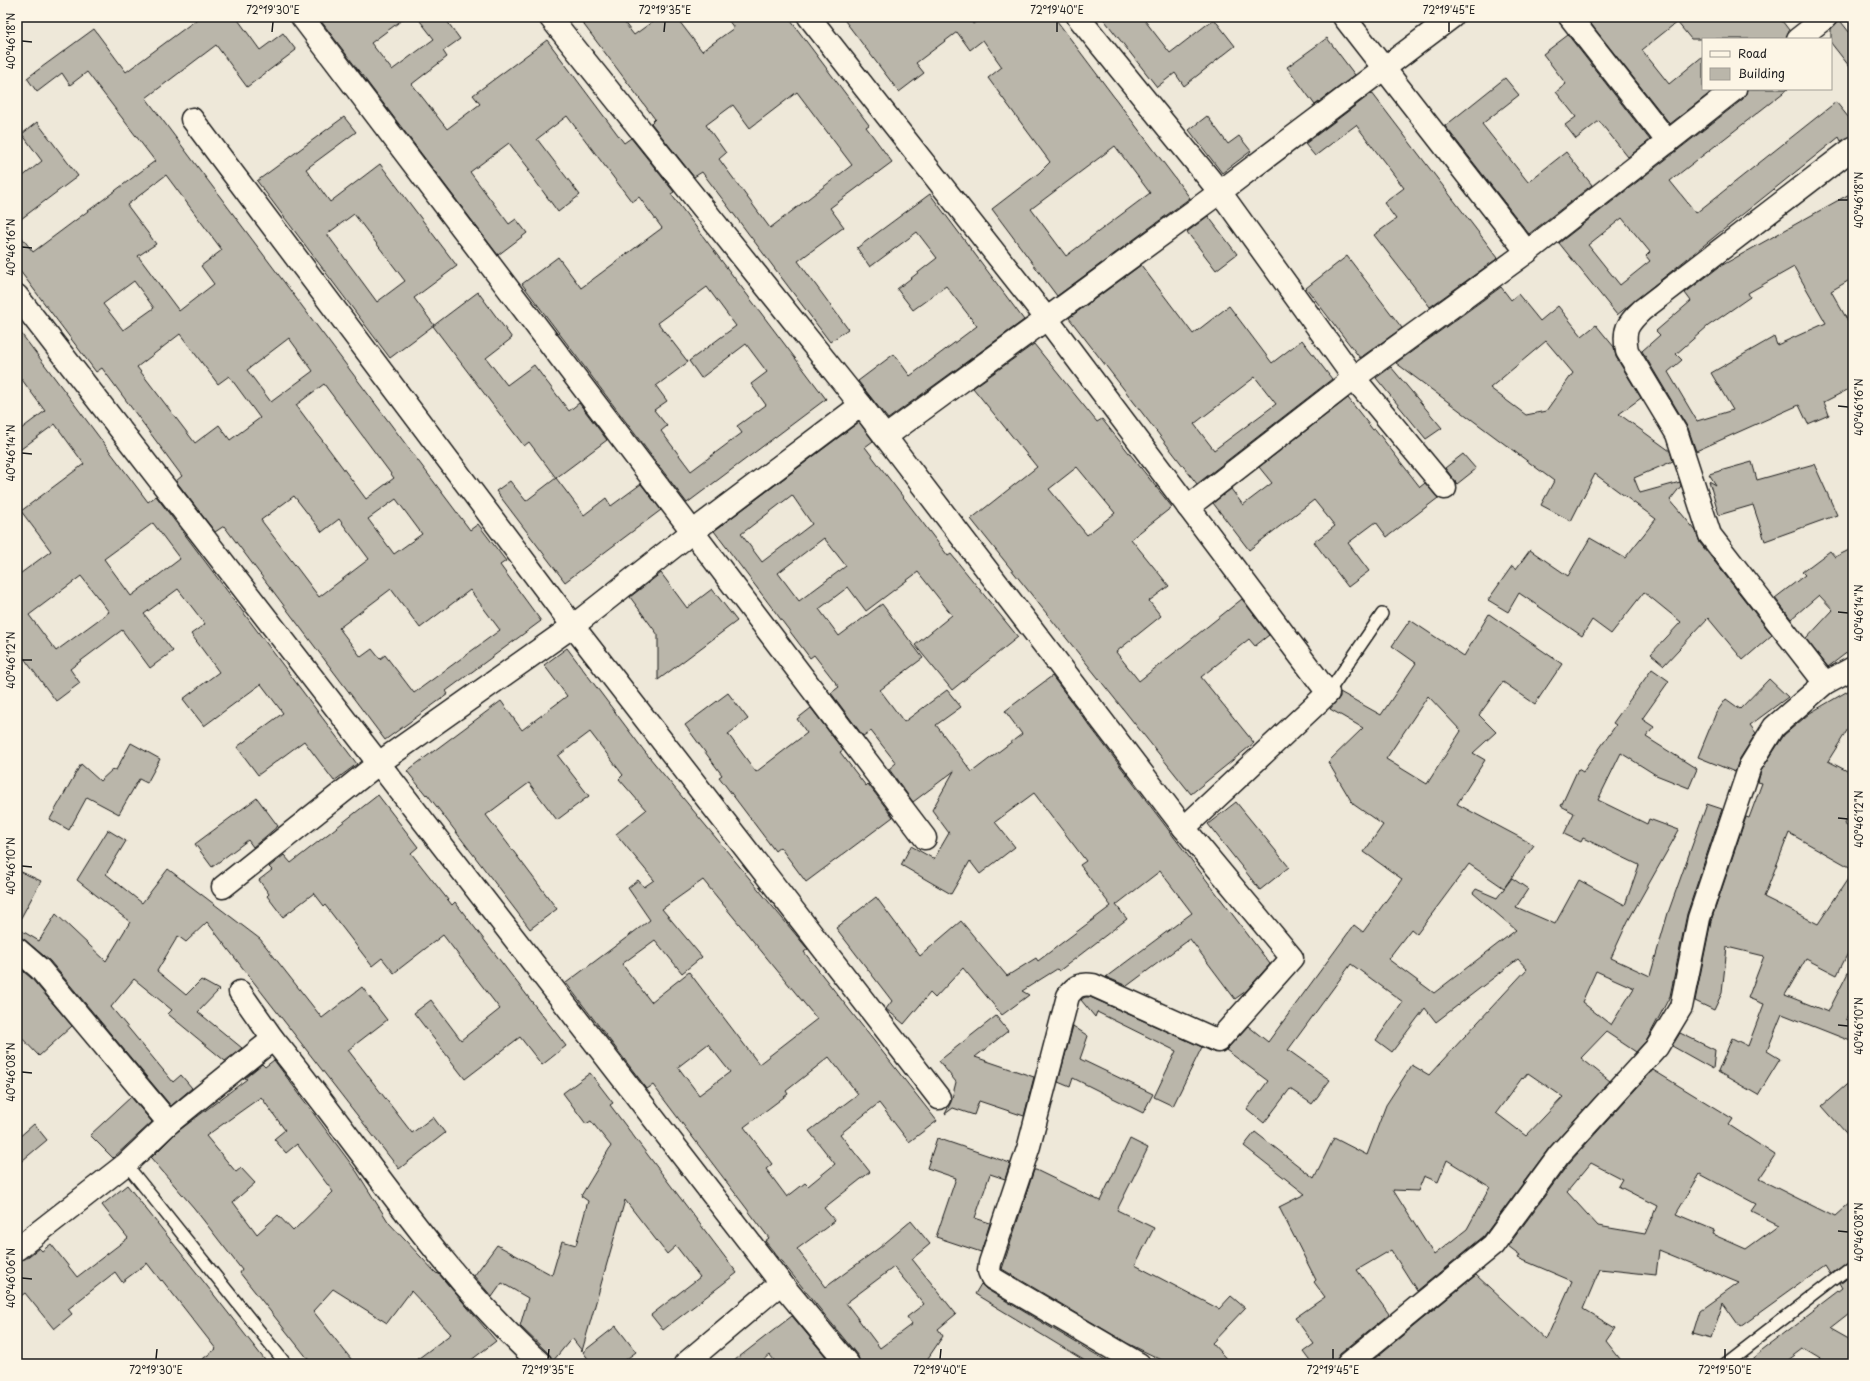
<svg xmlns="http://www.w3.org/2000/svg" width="1870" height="1381" viewBox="0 0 1870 1381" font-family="'Playpen Sans',sans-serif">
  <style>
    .building { fill: #bab6aa; stroke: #1c1c1c; fill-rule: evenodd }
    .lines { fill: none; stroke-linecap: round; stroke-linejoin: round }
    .service-casing { stroke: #1c1c1c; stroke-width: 14 }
    .minor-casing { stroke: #1c1c1c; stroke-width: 25 }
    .service { stroke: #fcf5e5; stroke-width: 11 }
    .minor { stroke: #fcf5e5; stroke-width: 22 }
    .ticks { fill: none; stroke: #1c1c1c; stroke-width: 1.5 }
    .neatline { fill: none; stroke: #1c1c1c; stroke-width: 1.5 }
    .ticks-label { font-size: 10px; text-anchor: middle; fill: #1c1c1c }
  </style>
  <rect width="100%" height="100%" fill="#eee8d9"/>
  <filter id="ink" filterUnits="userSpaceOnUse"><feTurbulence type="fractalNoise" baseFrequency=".025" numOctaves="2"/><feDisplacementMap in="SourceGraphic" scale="8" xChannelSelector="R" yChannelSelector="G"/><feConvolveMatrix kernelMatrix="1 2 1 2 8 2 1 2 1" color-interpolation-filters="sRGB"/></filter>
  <g filter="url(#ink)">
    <g class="building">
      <path d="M200,17H236L260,50L283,33L296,50L247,87L216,45L146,98L470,530L478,524L506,561L500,565L541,621L446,691L448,694L385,740L224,526L215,532L176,481L182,476L102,368L96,372L17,267V231L33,252L155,161L87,72L70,85L62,73L37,92L27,78L94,29L126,72ZM166,175L222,250L201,266L214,284L179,311L138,256L156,244L127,205ZM134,281L154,308L123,330L103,304ZM180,334L218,384L229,376L260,418L230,440L219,425L195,443L137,367ZM289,338L313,371L271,402L247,370ZM324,384L394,478L366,499L296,405ZM294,496L322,532L339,519L369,559L319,597L261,520ZM396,499L422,534L394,554L368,519ZM391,589L420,628L470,590L500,630L414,693L385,655L380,659L372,649L361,657L339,628Z"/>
      <path d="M318,17H406L371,43L392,70L434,39L417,17H444L460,39L443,51L447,57L412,84L447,129L480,104L473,95L547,40L624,143L631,138L674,192L671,194L826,399L687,503L522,284L558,257L581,288L662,228L639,197L632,202L567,116L537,139L580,195L558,212L528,171L530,170L509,143L470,172L509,224L516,219L527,233L498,255ZM707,287L736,326L689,361L701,378L746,344L767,372L751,384L766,405L737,426L742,433L691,471L661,431L667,426L654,410L667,401L656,386L688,362L658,323Z"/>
      <path d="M578,17H620L634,35L659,17H676L702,51L734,28L726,17H788L869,125L866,127L892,162L830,208L844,227L798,261L848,329L830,342L702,172L694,177L651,123L655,119ZM797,92L852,165L770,228L719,159L726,153L706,125L733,105L750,128Z"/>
      <path d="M842,17H976L971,21L973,24L982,17H1054L1190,198L1057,296L992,209L1039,173L1050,162L988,78L1002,67L983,40L970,50L957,32L916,63L924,73L899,92ZM1115,146L1150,193L1066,256L1031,209Z"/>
      <path d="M1102,17H1142L1170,53L1214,19L1235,46L1184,86L1175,73L1157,87Z"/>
      <path d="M1590,17H1779L1789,30L1786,39H1691L1677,22L1642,50L1669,84L1703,56V89H1715L1670,124L1587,19Z"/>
      <path d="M1838,18L1853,37V71L1831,43V29L1837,22Z"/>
      <path d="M1568,35L1650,140L1628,157L1599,121L1576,139L1565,125L1576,117L1556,92L1566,84L1543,54Z"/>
      <path d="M1327,38L1355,75L1315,105L1287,67Z"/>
      <path d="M1505,78L1519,95L1482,124L1528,182L1566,152L1592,185L1529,234L1445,126Z"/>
      <path d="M1747,89H1788L1670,181L1696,213L1836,102L1853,123V136L1841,141L1839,137L1617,315L1559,243L1743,99ZM1622,218L1650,252L1646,256L1650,261L1620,285L1588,245Z"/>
      <path d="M1372,93L1498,258L1430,307L1374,235L1396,219L1384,203L1404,188L1356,125L1315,156L1305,144Z"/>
      <path d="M1207,116L1228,144L1239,136L1251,151L1222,173L1189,130Z"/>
      <path d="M344,117L356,132L306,169L330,202L380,164L457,266L414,298L434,325L390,358L257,181ZM354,214L405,281L377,302L327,234Z"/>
      <path d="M37,122L78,176L17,222V181L42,161L22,134Z"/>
      <path d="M1853,192V278L1831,291L1853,330V387L1824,402L1829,415L1808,424L1799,405L1696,451L1688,428L1642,351L1660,335L1656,331L1691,301L1685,293L1719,267ZM1794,267L1826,323L1777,345L1774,337L1711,373L1733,410L1697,421L1668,372L1682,360L1676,354L1708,326L1750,297L1748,293Z"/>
      <path d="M930,194L1024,320L888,419L858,381L894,354L910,376L977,326L946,286L913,310L897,289L937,258L917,232L870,267L857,248Z"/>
      <path d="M1208,216L1237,254L1216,270L1187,232Z"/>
      <path d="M1347,256L1402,328L1360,358L1306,288Z"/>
      <path d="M1141,265L1193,334L1229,306L1272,363L1302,340L1332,379L1197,484L1069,318ZM1255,377L1276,404L1214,450L1194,424Z"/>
      <path d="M1501,287L1511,300L1518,294L1540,321L1558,306L1582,336L1596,325L1614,347L1616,357L1641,398L1619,414L1670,451L1673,461L1634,478L1640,493L1680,482L1681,486L1670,500L1696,531L1700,543L1772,635L1743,660L1708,618L1664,665L1651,654L1681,622L1644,592L1611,634L1592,620L1582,636L1519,593L1508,612L1488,600L1512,566L1516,569L1530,550L1568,576L1590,538L1625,558L1656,519L1595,474L1571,521L1541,505L1554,481L1396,363ZM1546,341L1573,373L1546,411L1526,415L1490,388Z"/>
      <path d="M478,292L512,338L486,358L507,385L534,365L569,411L579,403L607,440L556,478L529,442L524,446L433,326Z"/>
      <path d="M17,328L148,502L156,496L357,764L334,781L304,741L258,775L237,747L283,713L261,684L204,726L183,699L219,672L191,634L205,624L178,589L144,614L173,651L150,668L122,630L70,669L80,683L56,701L17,649V576L51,551L21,511L84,464L55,424L17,452V432L45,411L17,373ZM153,523L180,559L131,596L104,559ZM81,576L109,612L56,651L29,615Z"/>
      <path d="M1034,344L1097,422L1102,419L1172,507L1131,539L1169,586L1149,601L1161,616L1116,652L1139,681L1242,599L1269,635L1255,646L1249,639L1201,677L1254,743L1191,794L971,519L1037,467L973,388ZM1077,467L1115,513L1087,535L1049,489Z"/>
      <path d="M1391,367L1442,428L1426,439L1376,378Z"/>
      <path d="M1348,398L1373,430L1375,429L1420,487L1425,483L1438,498L1387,537L1376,522L1348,543L1369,571L1348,587L1314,542L1335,526L1314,500L1249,550L1213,503L1231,489L1243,505L1272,483L1259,467Z"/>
      <path d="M859,422L873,441L865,447L948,556L951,554L1018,637L952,690L915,645L952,615L918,572L866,611L848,587L819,609L839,636L882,604L923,658L880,690L904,722L947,690L961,707L936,725L972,772L1022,734L1005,711L1052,676L1270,964L1246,991L1235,999L1190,939L1127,986L1106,977L1192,913L1160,871L1116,905L1127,919L1059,971L1057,969L1022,991L1029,995L1002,1015L963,968L935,998L930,993L904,1024L886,1009L892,1001L836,928L876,897L920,956L961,921L1007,976L1036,958L1038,961L1111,906L1080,865L1086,861L1034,793L995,822L1015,847L980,874L970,861L951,894L901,865L911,846L934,859L949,833L932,810L954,771L913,802L889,769L896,763L871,731L863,736L831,693L839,687L814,655L810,658L714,531ZM792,495L812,524L762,562L741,534ZM824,538L846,566L799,601L778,573Z"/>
      <path d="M1463,454L1476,469L1457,484L1445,468Z"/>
      <path d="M1752,462L1757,480L1814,464L1837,515L1765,541L1753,505L1719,515L1709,481L1716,485L1709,474Z"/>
      <path d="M556,478L584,515L606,498L611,506L641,484L661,510L565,582L496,491L510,481L526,501Z"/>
      <path d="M1853,548V648L1828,667L1806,639L1833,610L1819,595L1791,619L1775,598L1805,575L1802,572L1830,551L1835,557Z"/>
      <path d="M661,573L687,608L712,589L737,621L658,680V635L630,597Z"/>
      <path d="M1489,614L1562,664L1535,704L1503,682L1479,715L1496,732L1473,753L1485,760L1457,804L1534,845L1504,888L1469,864L1417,934L1411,929L1388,959L1434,993L1516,930L1473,893L1476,889L1497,898L1512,878L1528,889L1516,907L1555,924L1579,880L1625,905L1639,865L1583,838L1581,842L1564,834L1574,813L1561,806L1578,769L1583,772L1616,725L1613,723L1652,669L1669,681L1642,719L1654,727L1646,737L1697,769L1689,788L1656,775L1621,753L1598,800L1647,824L1649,819L1679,830L1628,921L1611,958L1650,976L1668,913L1707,804L1722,809L1687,914L1670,996L1647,1040L1636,1052L1606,1032L1581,1058L1610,1081L1549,1148L1484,1236L1417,1291L1391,1250L1357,1270L1389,1314L1340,1354L1336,1364H1312L1303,1352L1314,1344L1295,1318L1325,1297L1314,1282L1316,1280L1279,1207L1305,1194L1244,1146L1255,1132L1314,1178L1334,1138L1367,1155L1386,1105L1412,1065L1429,1075L1527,969L1518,959L1436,1022L1425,1008L1392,1052L1376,1040L1403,1002L1351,964L1288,1050L1330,1080L1312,1104L1290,1089L1264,1123L1247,1109L1268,1081L1226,1050L1248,1026L1268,1042L1354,925L1363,932L1402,879L1364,852L1383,825L1353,804L1328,762L1363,728L1330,709L1340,697V692L1381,715L1416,663L1392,646L1410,620L1464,656ZM1428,696L1461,731L1427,784L1386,759ZM1596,971L1634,988L1611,1025L1582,1002ZM1528,1073L1563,1097L1526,1136L1496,1113L1522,1078L1523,1079ZM1447,1160L1490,1187L1467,1229L1434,1255L1393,1190L1418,1191L1424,1176L1438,1182Z"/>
      <path d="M567,648L645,752L806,947L808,949L804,952L937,1121L909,1142L879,1103L840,1134L870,1172L824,1208L835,1221L797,1249L826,1287L879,1248L911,1221L930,1244L912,1259L956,1314L938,1329L943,1336L924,1364H860L858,1356L765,1241L769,1238L653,1085L647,1089L566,983L650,920L628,888L638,880L644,887L654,880L616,834L646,810L619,779L623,775L590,732L558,756L589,796L557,820L529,783L486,815L557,909L530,929L427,794L426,795L407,771L501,701L522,730L567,696L544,665ZM703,880L817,1019L759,1064L689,972L651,1002L622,964L655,940L682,973L702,957L662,909ZM708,1044L730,1072L699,1095L678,1067ZM829,1057L858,1094L809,1131L835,1164L808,1186L805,1183L787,1197L766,1169L772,1164L744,1127L788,1094L786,1091ZM894,1267L924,1304L907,1317L912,1324L880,1348L846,1303Z"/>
      <path d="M1769,679L1788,697L1750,725L1756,733L1739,760L1735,772L1698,757L1716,713L1726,699L1740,709Z"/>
      <path d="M1853,688V721L1828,761L1853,774V807L1844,824L1853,830V869L1789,833L1764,897L1818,924L1853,871V943L1837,975L1806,959L1785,995L1828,1012L1853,963V1005L1846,1019L1853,1022V1042L1782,1014L1767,1051L1780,1059L1758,1095L1718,1072L1732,1038L1748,1046L1764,1004L1748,998L1764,956L1727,947L1722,993L1714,1010L1695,1001L1711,921L1746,817L1749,818L1762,783L1758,782L1761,771L1784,735L1810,713Z"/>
      <path d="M728,693L748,719L728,734L756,772L807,733L797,719L811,708L843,750L840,752L866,786L868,784L893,817L806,882L780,847L775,851L719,777L722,775L685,725Z"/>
      <path d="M131,743L160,759L147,783L139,779L119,814L87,797L69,830L50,819L81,764L100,781L113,769L116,770Z"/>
      <path d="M378,795L418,847L411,853L452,905L455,902L566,1046L542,1065L520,1037L465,1079L414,1013L431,1000L461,1040L500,1009L443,935L394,973L382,958L372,966L325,905L324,906L314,893L283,917L267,896L269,894L259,880L272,870L269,867L284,855L291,863Z"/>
      <path d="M257,798L278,826L253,847L248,840L212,867L195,844Z"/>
      <path d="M1236,802L1289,867L1260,890L1208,824Z"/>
      <path d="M108,830L126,841L106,874L142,903L168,869L260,939L322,1018L362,987L387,1020L348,1050L412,1133L433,1117L445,1133L399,1169L207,922L186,942L178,936L157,971L186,995L201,980L219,990L198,1012L242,1048L225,1061L168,1014L172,1010L134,979L111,1007L173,1082L181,1075L192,1088L171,1106L50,961L25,940L17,937V928L39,941L56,914L106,961L130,922L77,880Z"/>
      <path d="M17,870L41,881L17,925Z"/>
      <path d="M17,966L31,978L72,1026L39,1056L17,1033Z"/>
      <path d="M1090,997L1202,1047L1173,1106L1154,1097L1176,1051L1097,1012L1095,1017L1081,1000L1085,997Z"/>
      <path d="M996,1016L1008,1031L975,1057L1034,1077L1024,1116L979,1101L974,1115L953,1108L945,1114L951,1102L956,1082L939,1061Z"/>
      <path d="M1073,1026L1088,1036L1080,1059L1153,1094L1143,1113L1073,1078L1070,1087L1058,1082Z"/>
      <path d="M1680,1033L1715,1050L1713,1069L1672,1046Z"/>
      <path d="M274,1060L357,1172L389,1223L436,1273L439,1274L496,1341L466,1364H411L451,1334L411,1291L387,1323L333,1289L313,1311L355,1364H312L240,1273L242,1270L194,1208L151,1158L177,1132L247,1079L245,1078L262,1064L265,1067ZM261,1097L285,1130L274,1139L286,1153L297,1144L333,1192L293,1231L278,1215L257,1234L233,1202L255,1183L241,1168L236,1172L206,1136Z"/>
      <path d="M1653,1070L1733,1119L1729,1125L1775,1155L1759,1179L1835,1217L1853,1201V1258L1831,1273L1826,1265L1740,1327L1723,1303L1711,1339L1693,1334L1700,1311L1739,1283L1659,1250L1656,1275L1600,1269L1583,1309L1615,1328L1606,1341L1624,1364H1368L1476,1275L1546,1340L1572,1281L1518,1258L1520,1255L1508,1246L1569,1163ZM1591,1163L1622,1179L1618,1186L1657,1206L1645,1234L1598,1226L1567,1192ZM1700,1174L1756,1204L1751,1211L1779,1225L1746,1249L1712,1234L1714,1230L1676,1214Z"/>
      <path d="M590,1073L613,1103L610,1105L737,1273L663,1330L651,1315L700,1277L676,1246L667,1254L625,1200L582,1351L572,1338L553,1361L550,1355L520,1326L528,1298L502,1283L492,1297L474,1276L497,1245L552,1275L562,1241L576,1245L588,1201L581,1196L611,1146L591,1121L586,1124L563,1093Z"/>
      <path d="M1853,1079V1141L1822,1106Z"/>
      <path d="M131,1097L152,1122L113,1158L90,1135Z"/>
      <path d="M34,1124L47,1140L17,1165V1139Z"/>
      <path d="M937,1138L1010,1163L1005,1179L990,1174L975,1218L990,1223L981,1252L936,1237L956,1178L927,1168Z"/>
      <path d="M1130,1139L1148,1148L1117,1210L1154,1228L1135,1265L1219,1309L1231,1296L1245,1308L1212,1343L1231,1364H1170L1127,1343L1002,1269L1034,1170H1036L1100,1201Z"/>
      <path d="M127,1185L200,1277L268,1364H196L216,1349L162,1280L161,1281L147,1263L122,1282L115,1272L68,1309L72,1314L54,1329L25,1293L17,1299V1261L25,1259L39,1248L42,1251L51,1244L77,1277L128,1238L102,1205Z"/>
      <path d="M1853,1274V1310L1830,1328L1853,1341V1364H1828L1803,1349L1783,1364H1745L1843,1289L1840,1284Z"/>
      <path d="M981,1284L986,1289L1112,1364H1090L975,1294Z"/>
      <path d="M792,1316L832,1364H777L770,1355L759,1364H730Z"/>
      <path d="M616,1326L636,1352L620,1364H592L583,1352Z"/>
    </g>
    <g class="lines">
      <g class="service-casing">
        <g id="service">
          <path d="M1328,693L1382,614"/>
          <path d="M126,1164L286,1364"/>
          <path d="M1725,1364L1853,1265"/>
        </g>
      </g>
      <g class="minor-casing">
        <g id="minor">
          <path d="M302,17L925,838"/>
          <path d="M550,17L861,405L1184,828L1292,958L1218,1041L1093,985C1081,983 1075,986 1068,996L1029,1146L990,1263L989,1271L992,1278L1139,1364"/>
          <path d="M809,17L1047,319L1328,693L1184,828"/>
          <path d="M1078,17L1220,192L1354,378L1445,488"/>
          <path d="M1344,17L1527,252"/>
          <path d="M1570,17L1668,142"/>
          <path d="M1798,39L1826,17"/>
          <path d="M192,119L573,626L939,1098"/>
          <path d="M17,296L781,1283L685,1364"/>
          <path d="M885,437L1220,192L1452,17"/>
          <path d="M1188,507L1354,378L1527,252L1735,89"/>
          <path d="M1825,683L1710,535L1677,434L1627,351C1623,330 1627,324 1642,310L1853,148"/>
          <path d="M223,887L379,763L573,626L691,533L861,405"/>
          <path d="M17,949L40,969L169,1123L273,1039C362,1147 436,1269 541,1364"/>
          <path d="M240,992L273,1039"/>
          <path d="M17,1249L126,1164L169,1123"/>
          <path d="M781,1283L848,1364"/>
          <path d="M1348,1364L1493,1245L1559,1155L1657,1047L1681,1007L1699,918L1750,766L1774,727L1825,683L1853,668"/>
        </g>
      </g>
      <use href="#service" class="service"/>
      <use href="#minor" class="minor"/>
    </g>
  </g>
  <path class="ticks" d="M272,32L273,22M664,32L665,22M1057,32V22M1449,32V22M22,41L32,42M1838,200H1848M22,247L32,248M1838,406L1848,407M22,453L32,454M1838,612L1848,613M22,660H32M1838,818L1848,819M22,866L32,867M1838,1025L1848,1026M22,1072L32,1073M1838,1231L1848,1232M22,1278L32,1279M156,1359L157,1349M548,1359L549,1349M940,1359L941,1349M1333,1359V1349M1725,1359V1349"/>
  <rect width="1870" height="1381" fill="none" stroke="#fcf5e5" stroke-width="44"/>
  <rect x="1702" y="38" width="130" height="52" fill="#fcf5e5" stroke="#a29e95"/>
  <rect x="1710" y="51" width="20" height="6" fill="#fcf5e5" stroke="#a29e95"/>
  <text x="1738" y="58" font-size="12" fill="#1c1c1c">Road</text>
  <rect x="1710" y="68" width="20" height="12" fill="#bab6aa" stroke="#a29e95"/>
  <text x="1738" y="78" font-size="12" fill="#1c1c1c">Building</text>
  <rect x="22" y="22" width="1826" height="1337" class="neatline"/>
  <g class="ticks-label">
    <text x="273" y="14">72°19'30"E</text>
    <text x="665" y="14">72°19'35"E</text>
    <text x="1057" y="14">72°19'40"E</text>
    <text x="1449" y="14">72°19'45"E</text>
    <text transform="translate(11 41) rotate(-90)" y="4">40°46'18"N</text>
    <text transform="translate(1859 200) rotate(-90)" y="4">40°46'18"N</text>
    <text transform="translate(11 247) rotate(-90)" y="4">40°46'16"N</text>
    <text transform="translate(1859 407) rotate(-90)" y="4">40°46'16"N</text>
    <text transform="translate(11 453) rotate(-90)" y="4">40°46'14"N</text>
    <text transform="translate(1859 613) rotate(-90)" y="4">40°46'14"N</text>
    <text transform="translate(11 660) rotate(-90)" y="4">40°46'12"N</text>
    <text transform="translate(1859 819) rotate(-90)" y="4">40°46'12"N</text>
    <text transform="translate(11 866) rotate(-90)" y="4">40°46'10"N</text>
    <text transform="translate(1859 1026) rotate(-90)" y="4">40°46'10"N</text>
    <text transform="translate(11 1072) rotate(-90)" y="4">40°46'08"N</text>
    <text transform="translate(1859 1232) rotate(-90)" y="4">40°46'08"N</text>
    <text transform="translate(11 1278) rotate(-90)" y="4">40°46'06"N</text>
    <text x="156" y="1374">72°19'30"E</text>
    <text x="548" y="1374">72°19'35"E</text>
    <text x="940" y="1374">72°19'40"E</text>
    <text x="1333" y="1374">72°19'45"E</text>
    <text x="1725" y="1374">72°19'50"E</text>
  </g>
</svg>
